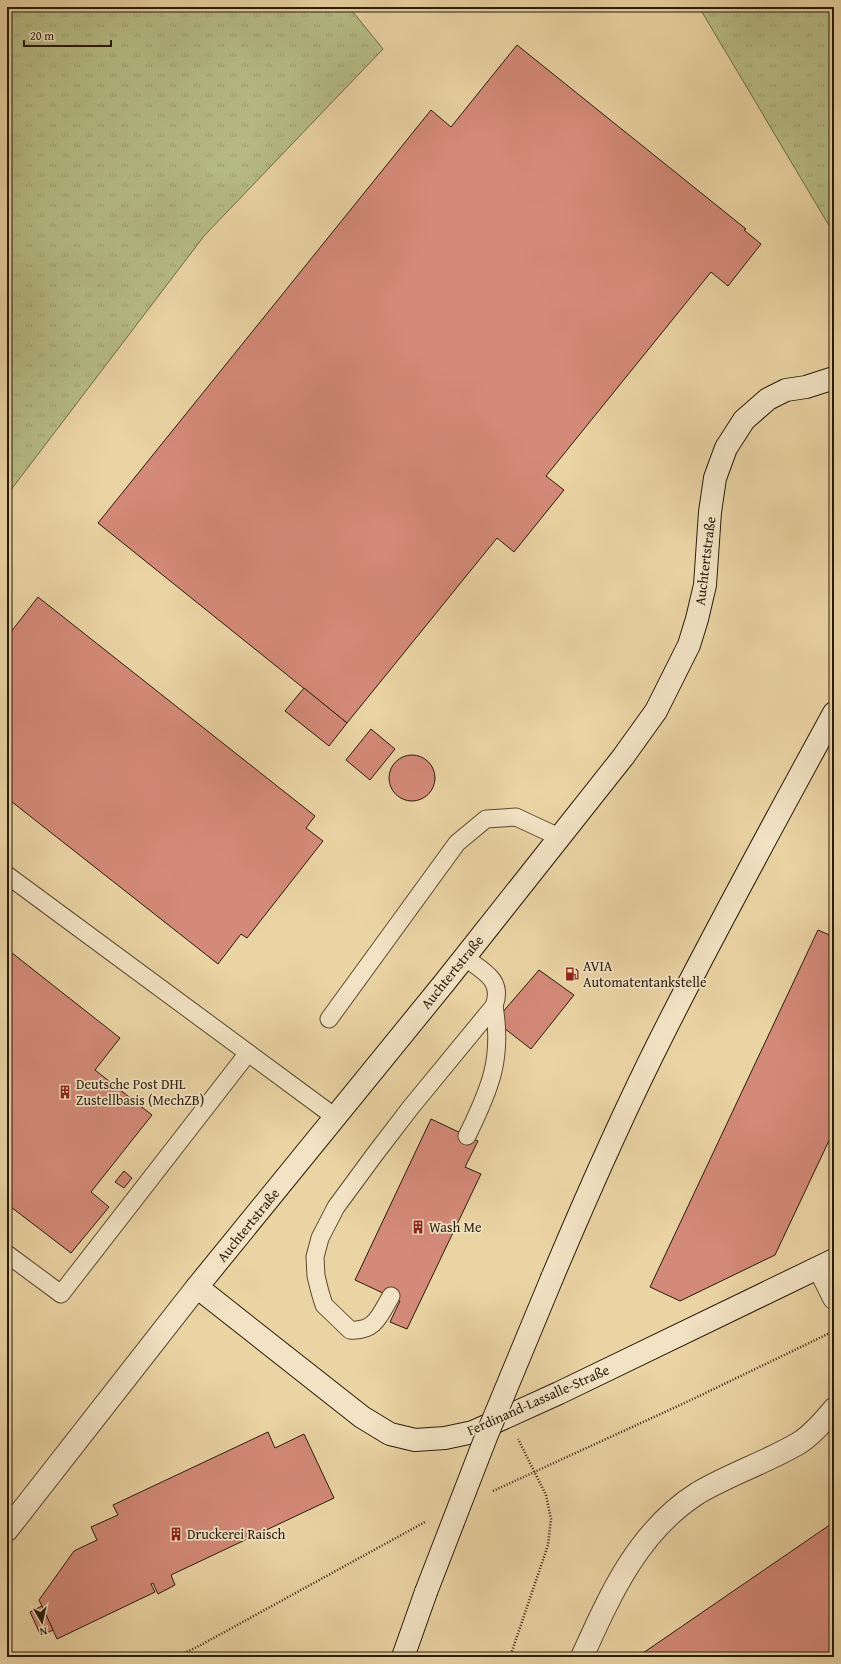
<svg xmlns="http://www.w3.org/2000/svg" width="841" height="1664" viewBox="0 0 841 1664" font-family="'Gentium Book Plus',serif">
  <style>
    .grass { fill: url(#grass-tufts); stroke: #706c48 }
    .building { fill: #d48a79; stroke: #281b0b }
    .lines { fill: none; stroke-linecap: round; stroke-linejoin: round }
    .lane-casing { stroke: #594931; stroke-width: 19 }
    .street-casing { stroke: #594931; stroke-width: 24 }
    .secondary-casing { stroke: #281b0b; stroke-width: 24 }
    .path { stroke: #281b0b; stroke-width: 2.5; stroke-dasharray: 1 2; stroke-linecap: butt }
    .lane { stroke: #f2e3c4; stroke-width: 17 }
    .street { stroke: #f2e3c4; stroke-width: 22 }
    .secondary { stroke: #f2e3c4; stroke-width: 22 }
    .secondary-bridge-casing { stroke: #281b0b; stroke-width: 24; stroke-linecap: butt }
    .secondary-bridge { stroke: #f2e3c4; stroke-width: 22 }
    .labels { text-anchor: middle; dominant-baseline: central; stroke-width: 3.5; stroke-linejoin: round; paint-order: stroke }
    .street-label { font-size: 14px; fill: #281b0b; stroke: #f2e3c4 }
    .poi-label { font-size: 14px; fill: #281b0b; stroke: #f2e3c4; text-anchor: start }
  </style>
  <defs>
    <pattern id="grass-tufts" width="24" height="20" patternUnits="userSpaceOnUse"><rect width="24" height="20" fill="#b7bd86"/><path d="M3 7l-1-3M5 7V3M7 7l1-3M15 17l-1-3M17 17v-4M19 17l1-3" fill="none" stroke="#9da272"/></pattern>
  </defs>
  <rect width="100%" height="100%" fill="#ebd4a4"/>
  <filter id="stains"><feTurbulence type="fractalNoise" baseFrequency=".005" numOctaves="4"/><feColorMatrix values="0 0 0 0 .2 0 0 0 0 .09 0 0 0 0 .02 0 0 0 .5 -.17"/></filter>
  <radialGradient id="worn" r=".72"><stop offset=".6" stop-color="#630" stop-opacity="0"/><stop offset="1" stop-color="#630" stop-opacity=".3"/></radialGradient>
  <g class="grass">
    <path d="M7,7H349L383,49L204,236L7,495Z"/>
    <path d="M699,7H834V234Z"/>
  </g>
  <g class="building">
    <path d="M517,45L746,229L744,230L761,244L728,286L711,272L546,476L564,490L514,552L497,538L347,723L98,523L431,110L451,127Z"/>
    <path d="M38,597L315,816L306,828L323,841L247,938L241,934L218,964L7,798V637Z"/>
    <path d="M304,688L347,723L329,746L285,711Z"/>
    <path d="M371,729L395,749L370,780L346,760Z"/>
    <circle cx="412" cy="778" r="23"/>
    <path d="M818,930L834,937V1130L775,1255L680,1301L650,1287Z"/>
    <path d="M7,949L120,1038L95,1070L152,1115L91,1192L109,1207L71,1253L7,1204V1193L10,1189L7,1187Z"/>
    <path d="M539,970L574,995L531,1049L495,1021Z"/>
    <path d="M431,1119L478,1141L465,1167L481,1174L407,1329L390,1322L400,1301L355,1280Z"/>
    <path d="M124,1171L132,1178L124,1188L115,1182Z"/>
    <path d="M268,1432L275,1448L304,1434L334,1498L171,1575L175,1585L158,1594L153,1583L151,1584L155,1592L57,1639L39,1600L74,1551L97,1540L91,1527L118,1515L113,1505Z"/>
    <path d="M834,1522V1657H645L643,1653Z"/>
    <path d="M42,1606L53,1630L41,1636L30,1612Z"/>
  </g>
  <g class="lines">
    <g class="lane-casing">
      <g id="lane">
        <path d="M7,875L335,1117"/>
        <path d="M329,1019L457,843L486,819L516,817L559,837"/>
        <path d="M467,1136C490,1089 503,1059 494,1006"/>
        <path d="M7,1254L61,1294L248,1053"/>
        <path d="M391,1296C380,1315 375,1332 350,1330L324,1305L320,1292L316,1276L315,1257L320,1238L336,1207L375,1154L411,1107L494,1006C504,980 483,971 464,957"/>
      </g>
    </g>
    <g class="street-casing">
      <g id="street">
        <path d="M819,1268L834,1298"/>
        <path d="M7,1530L197,1287"/>
        <path d="M582,1657C610,1595 638,1531 698,1493C730,1474 767,1462 799,1443C812,1435 824,1421 834,1409"/>
      </g>
    </g>
    <g class="secondary-casing">
      <g id="secondary">
        <path d="M834,378L806,387L786,390L768,399L744,420L726,448L715,478L710,512L705,585L697,619L689,645L656,711L623,757L445,982L197,1287L362,1417L390,1434L415,1440L445,1438L473,1432L559,1393L834,1260"/>
        <path d="M552,1278C587,1195 623,1113 664,1032C718,925 776,819 834,713"/>
        <path d="M403,1657L426,1592"/>
      </g>
    </g>
    <g class="path">
      <path d="M493,1491L693,1399L834,1331"/>
      <path d="M176,1657L199,1646L425,1522"/>
      <path d="M510,1657L548,1545L551,1519L546,1495L518,1439"/>
    </g>
    <use href="#lane" class="lane"/>
    <use href="#street" class="street"/>
    <use href="#secondary" class="secondary"/>
    <g class="secondary-bridge-casing">
      <path id="secondary-bridge" d="M426,1592L486,1437L552,1278"/>
    </g>
    <use href="#secondary-bridge" class="secondary-bridge"/>
  </g>
  <defs>
    <g id="fuel-bare" transform="scale(1.08)"><path d="M-5.5-6h7V0h2V4h1.3V-2.5L3-4.5l.8-.8L6-3V5H2.5V1h-1V6h-7ZM-4.2-4.7v3.2H.2V-4.7Z" fill="#8f2418" stroke="#f2e3c4" stroke-width="2.5" paint-order="stroke"/></g>
    <g id="building-bare" transform="scale(1.08)"><path d="M-4-6H4V6H1V3H-1V6H-4ZM-2.5-4.3h1.7v1.8h-1.7ZM.8-4.3h1.7v1.8H.8ZM-2.5-1h1.7V.8h-1.7ZM.8-1h1.7V.8H.8Z" fill="#8f2418" stroke="#f2e3c4" stroke-width="2.5" paint-order="stroke"/></g>
  </defs>
  <g fill-rule="evenodd">
    <use href="#fuel-bare" x="572" y="974"/>
    <use href="#building-bare" x="65" y="1092"/>
    <use href="#building-bare" x="418" y="1227"/>
    <use href="#building-bare" x="176" y="1534"/>
  </g>
  <g class="labels">
    <g class="street-label">
      <text transform="translate(705 561) rotate(-83)">Auchtertstraße</text>
      <text transform="translate(452 972) rotate(-51)">Auchtertstraße</text>
      <text transform="translate(248 1225) rotate(-51)">Auchtertstraße</text>
      <text transform="translate(538 1400) rotate(-24)">Ferdinand-Lassalle-Straße</text>
    </g>
    <g class="poi-label">
      <text x="583" y="966">AVIA<tspan x="583" dy="16">Automatentankstelle</tspan></text>
      <text x="76" y="1084">Deutsche Post DHL<tspan x="76" dy="16">Zustellbasis (MechZB)</tspan></text>
      <text x="429" y="1227">Wash Me</text>
      <text x="187" y="1534">Druckerei Raisch</text>
    </g>
  </g>
  <rect width="841" height="1664" fill="none" stroke="#ebd4a4" stroke-width="24"/>
  <rect x="8" y="8" width="825" height="1648" fill="none" stroke="#281b0b" stroke-width="2"/>
  <rect x="12" y="12" width="817" height="1640" fill="none" stroke="#281b0b"/>
  <g transform="translate(42 1622) rotate(171)" stroke="#f2e3c4" stroke-width="3" paint-order="stroke">
  <path d="M0-3L7 15L0 10L-7 15Z" fill="#281b0b"/>
  <text y="-6" font-size="11" font-weight="bold" text-anchor="middle" fill="#281b0b">N</text>
  </g>
  <path d="M24 40v6h87v-6" fill="none" stroke="#281b0b" stroke-width="2"/>
  <text x="30" y="40" font-size="12" fill="#281b0b" stroke="#f2e3c4" stroke-width="3" paint-order="stroke">20 m</text>
  <rect width="100%" height="100%" filter="url(#stains)"/>
  <rect width="100%" height="100%" fill="url(#worn)"/>
</svg>
